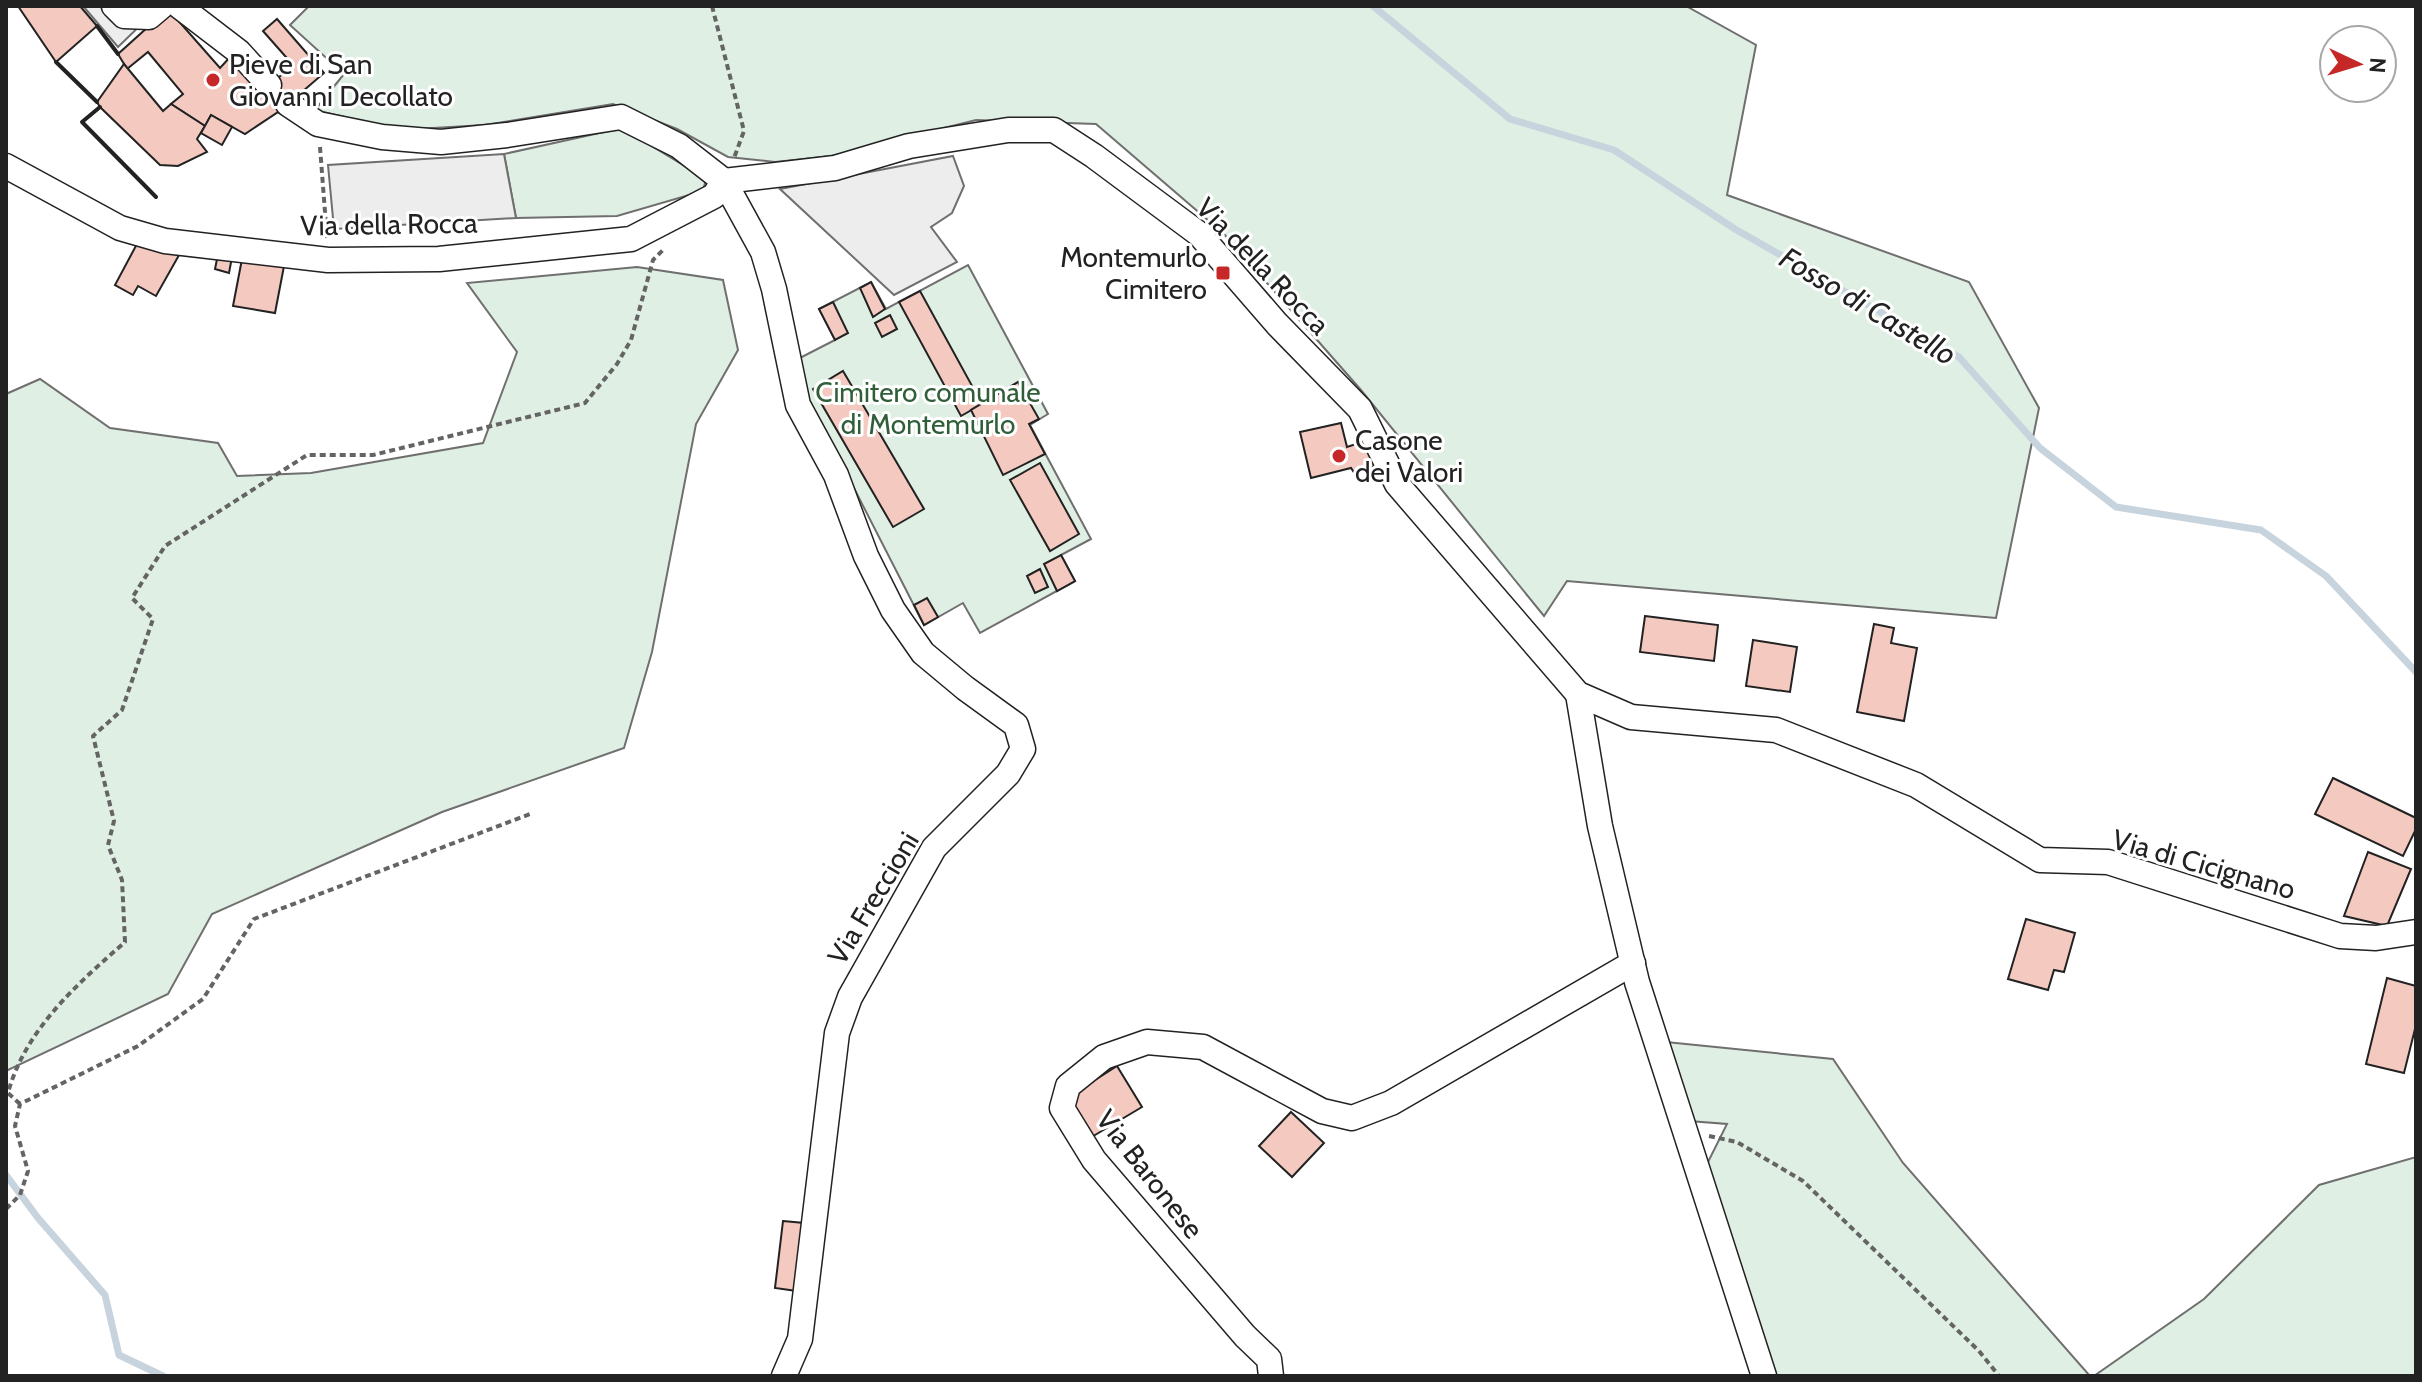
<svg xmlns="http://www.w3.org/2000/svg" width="2422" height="1382" viewBox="0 0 2422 1382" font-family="Cabin,sans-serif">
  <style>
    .green { fill: #e0efe3; stroke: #6f6f6f; stroke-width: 2 }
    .parking { fill: #ededed; stroke: #6f6f6f; stroke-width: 2 }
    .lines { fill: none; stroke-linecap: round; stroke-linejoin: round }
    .stream { stroke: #c7d3dd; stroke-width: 7 }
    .building { fill: #f3c9c0; stroke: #222; stroke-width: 2 }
    .minor-casing { stroke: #222; stroke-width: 27 }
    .path { stroke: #646464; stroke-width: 4; stroke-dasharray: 6 4; stroke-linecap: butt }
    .minor { stroke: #fff; stroke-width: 24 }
    .wall { stroke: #222; stroke-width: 4 }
    .poi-dot { fill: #c62828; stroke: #fff; stroke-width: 3 }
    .labels { text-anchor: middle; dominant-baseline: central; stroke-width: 6; stroke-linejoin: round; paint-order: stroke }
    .poi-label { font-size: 28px; fill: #222; stroke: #fff; text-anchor: start }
    .street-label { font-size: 28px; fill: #222; stroke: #fff }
    .park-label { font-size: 28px; fill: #2f5e38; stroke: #fff }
    .water-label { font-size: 30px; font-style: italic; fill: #222; stroke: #fff }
  </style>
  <rect width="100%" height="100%" fill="#fff"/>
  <g class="green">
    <path d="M309,6H1686L1756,45L1727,195L1969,282L2039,408L1996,618L1567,581L1544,616L1361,390L1224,234L1096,124L976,120L832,156L775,162L728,157L677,129L613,104L485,125L398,130L315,110L344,74L290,25Z"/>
    <path d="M622,128L706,179L703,191L617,216L516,218L504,154Z"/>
    <path d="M968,265L1048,414L1030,425L1091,539L1061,555L1075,581L980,633L963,603L924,625L790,363L835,340L819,309L871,282L886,309Z"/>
    <path d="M637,267L723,280L738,350L696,424L652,652L624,748L442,812L212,914L168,994L6,1071V394L40,379L110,428L218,443L237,476L311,473L483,443L517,352L467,283Z"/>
    <path d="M1666,1042L1833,1059L1903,1163L2090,1376H1774L1704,1170L1727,1124L1689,1121Z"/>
    <path d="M2416,1157V1376H2094L2204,1299L2319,1185Z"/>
  </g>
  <g class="parking">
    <path d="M83,6H140L149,17L118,47Z"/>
    <path d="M504,154L516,218L334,229L328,165Z"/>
    <path d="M953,156L964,186L952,213L931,227L957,262L894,295L780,189Z"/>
  </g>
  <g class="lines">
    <g class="stream">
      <path d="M1373,6L1510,119L1614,150L1735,229L1959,357L2040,448L2116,507L2261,530L2326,576L2416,672"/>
      <path d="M6,1175L38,1218L105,1295L119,1355L163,1376"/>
    </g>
  </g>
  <g class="building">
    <path d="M18,6H80L97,26L56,62Z"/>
    <path d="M168,9L220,68L231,56L281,110L245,134L211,115L205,126L171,104L183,94L148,52L127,69L118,54Z"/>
    <path d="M277,19L324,73L281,110L264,90L293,65L263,31Z"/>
    <path d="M124,64L163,111L171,104L205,126L197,139L207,152L178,166L160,165L100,107L97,102Z"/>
    <path d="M211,115L232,127L222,145L201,133Z"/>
    <path d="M138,242L183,248L156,296L138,286L133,295L115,285Z"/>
    <path d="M218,254L232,257L229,273L215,269Z"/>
    <path d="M242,259L284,266L275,313L233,306Z"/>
    <path d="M871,282L885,309L873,317L860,288Z"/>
    <path d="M920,291L982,404L961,416L899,302Z"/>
    <path d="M833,302L848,333L835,340L819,309Z"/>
    <path d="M890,315L897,329L882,337L875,323Z"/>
    <path d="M843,371L924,509L893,527L813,389Z"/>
    <path d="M1018,382L1039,419L1029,424L1045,454L1003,475L971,410Z"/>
    <path d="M1341,423L1347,447L1365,441L1377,465L1355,474L1351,468L1311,478L1300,432Z"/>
    <path d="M1040,463L1079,534L1050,551L1010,480Z"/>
    <path d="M1061,555L1075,581L1057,591L1044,564Z"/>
    <path d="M1040,569L1048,587L1035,593L1027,576Z"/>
    <path d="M927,598L938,617L924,625L914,605Z"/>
    <path d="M1645,616L1718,625L1714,661L1640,652Z"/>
    <path d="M1874,624L1894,628L1891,643L1917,648L1904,721L1857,712Z"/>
    <path d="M1753,640L1797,647L1790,692L1746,686Z"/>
    <path d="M2333,778L2416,818V829L2403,856L2315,814Z"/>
    <path d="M2368,852L2411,869L2387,926L2344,916Z"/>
    <path d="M2026,919L2075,933L2064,972L2054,970L2048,990L2008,979Z"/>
    <path d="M2387,978L2416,986V1025L2404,1073L2366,1064Z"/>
    <path d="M1117,1066L1142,1107L1090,1138L1071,1106L1081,1089Z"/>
    <path d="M1291,1112L1324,1143L1292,1177L1259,1146Z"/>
    <path d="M783,1221L804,1223L797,1291L775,1288Z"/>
  </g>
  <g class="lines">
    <g class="minor-casing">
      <g id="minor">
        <path d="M114,6L124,16L149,17L162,6"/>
        <path d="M179,6L239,52L269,85"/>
        <path d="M288,104L318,124L382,137L441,142L507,135L621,117L679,146L724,181L763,252L774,289L798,405L836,475L866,556L893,610L923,653L965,688L1016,725L1023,749L1008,774L934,848L850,997L837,1033L800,1339L784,1376"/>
        <path d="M6,166L120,228L165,241L328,260L439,259L631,239L714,196L724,181L835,168L909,146L1008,130H1054L1094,156L1199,234L1277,324L1360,409L1397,484L1578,694L1631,717L1776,730L1916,785L2040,860L2108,862L2340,936L2376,938L2416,932"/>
        <path d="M1578,694L1600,826L1637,982L1764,1376"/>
        <path d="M1271,1376L1269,1359L1245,1336L1094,1160L1062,1108L1068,1086L1104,1057L1147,1042L1203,1047L1322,1111L1352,1118L1391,1103L1633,963"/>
      </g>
    </g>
    <g class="path">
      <path d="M712,6L744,131L734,158"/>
      <path d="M320,147L327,238"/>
      <path d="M20,1104L8,1093C25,1030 77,984 125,942L122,880L108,845L114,821L93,736L122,710L153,619L132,598L165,546L307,455H373L585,403L617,364L631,340L653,260L663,250"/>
      <path d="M1709,1136L1737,1142L1803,1181L1979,1351L1999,1376"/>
      <path d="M6,1209L20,1195L28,1171L15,1126L20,1104L138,1046L203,999L254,919L530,814"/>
    </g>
    <use href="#minor" class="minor"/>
    <g class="wall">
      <path d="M97,26L118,54"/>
      <path d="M56,62L97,102"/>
      <path d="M100,107L82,122L156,197"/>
    </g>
  </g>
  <g class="poi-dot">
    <circle cx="213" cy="80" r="8"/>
    <rect x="1215" y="265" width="16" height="16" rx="4"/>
    <circle cx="1339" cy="456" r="8"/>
  </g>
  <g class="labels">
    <g class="poi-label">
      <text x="229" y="64">Pieve di San<tspan x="229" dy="32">Giovanni Decollato</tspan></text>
      <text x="1207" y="257" text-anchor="end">Montemurlo<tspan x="1207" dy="32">Cimitero</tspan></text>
      <text x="1355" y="440">Casone<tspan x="1355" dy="32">dei Valori</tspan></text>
    </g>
    <g class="street-label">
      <text transform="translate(389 224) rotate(-1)">Via della Rocca</text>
      <text transform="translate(1263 266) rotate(46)">Via della Rocca</text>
      <text transform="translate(2204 864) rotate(16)">Via di Cicignano</text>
      <text transform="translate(873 898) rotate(-59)">Via Freccioni</text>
      <text transform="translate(1150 1174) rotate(52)">Via Baronese</text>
    </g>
    <g class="park-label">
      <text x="928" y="392">Cimitero comunale<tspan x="928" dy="32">di Montemurlo</tspan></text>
    </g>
    <g class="water-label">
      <text transform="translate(1868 306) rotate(31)">Fosso di Castello</text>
    </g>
  </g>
  <rect width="2422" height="1382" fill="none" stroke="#222222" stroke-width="16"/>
  <g transform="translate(2358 64) rotate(94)"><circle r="38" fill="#ffffff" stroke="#a7a7a7" stroke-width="2"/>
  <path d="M0-6L14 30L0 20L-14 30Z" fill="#c62828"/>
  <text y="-12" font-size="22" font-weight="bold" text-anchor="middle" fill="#222222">N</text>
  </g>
</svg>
